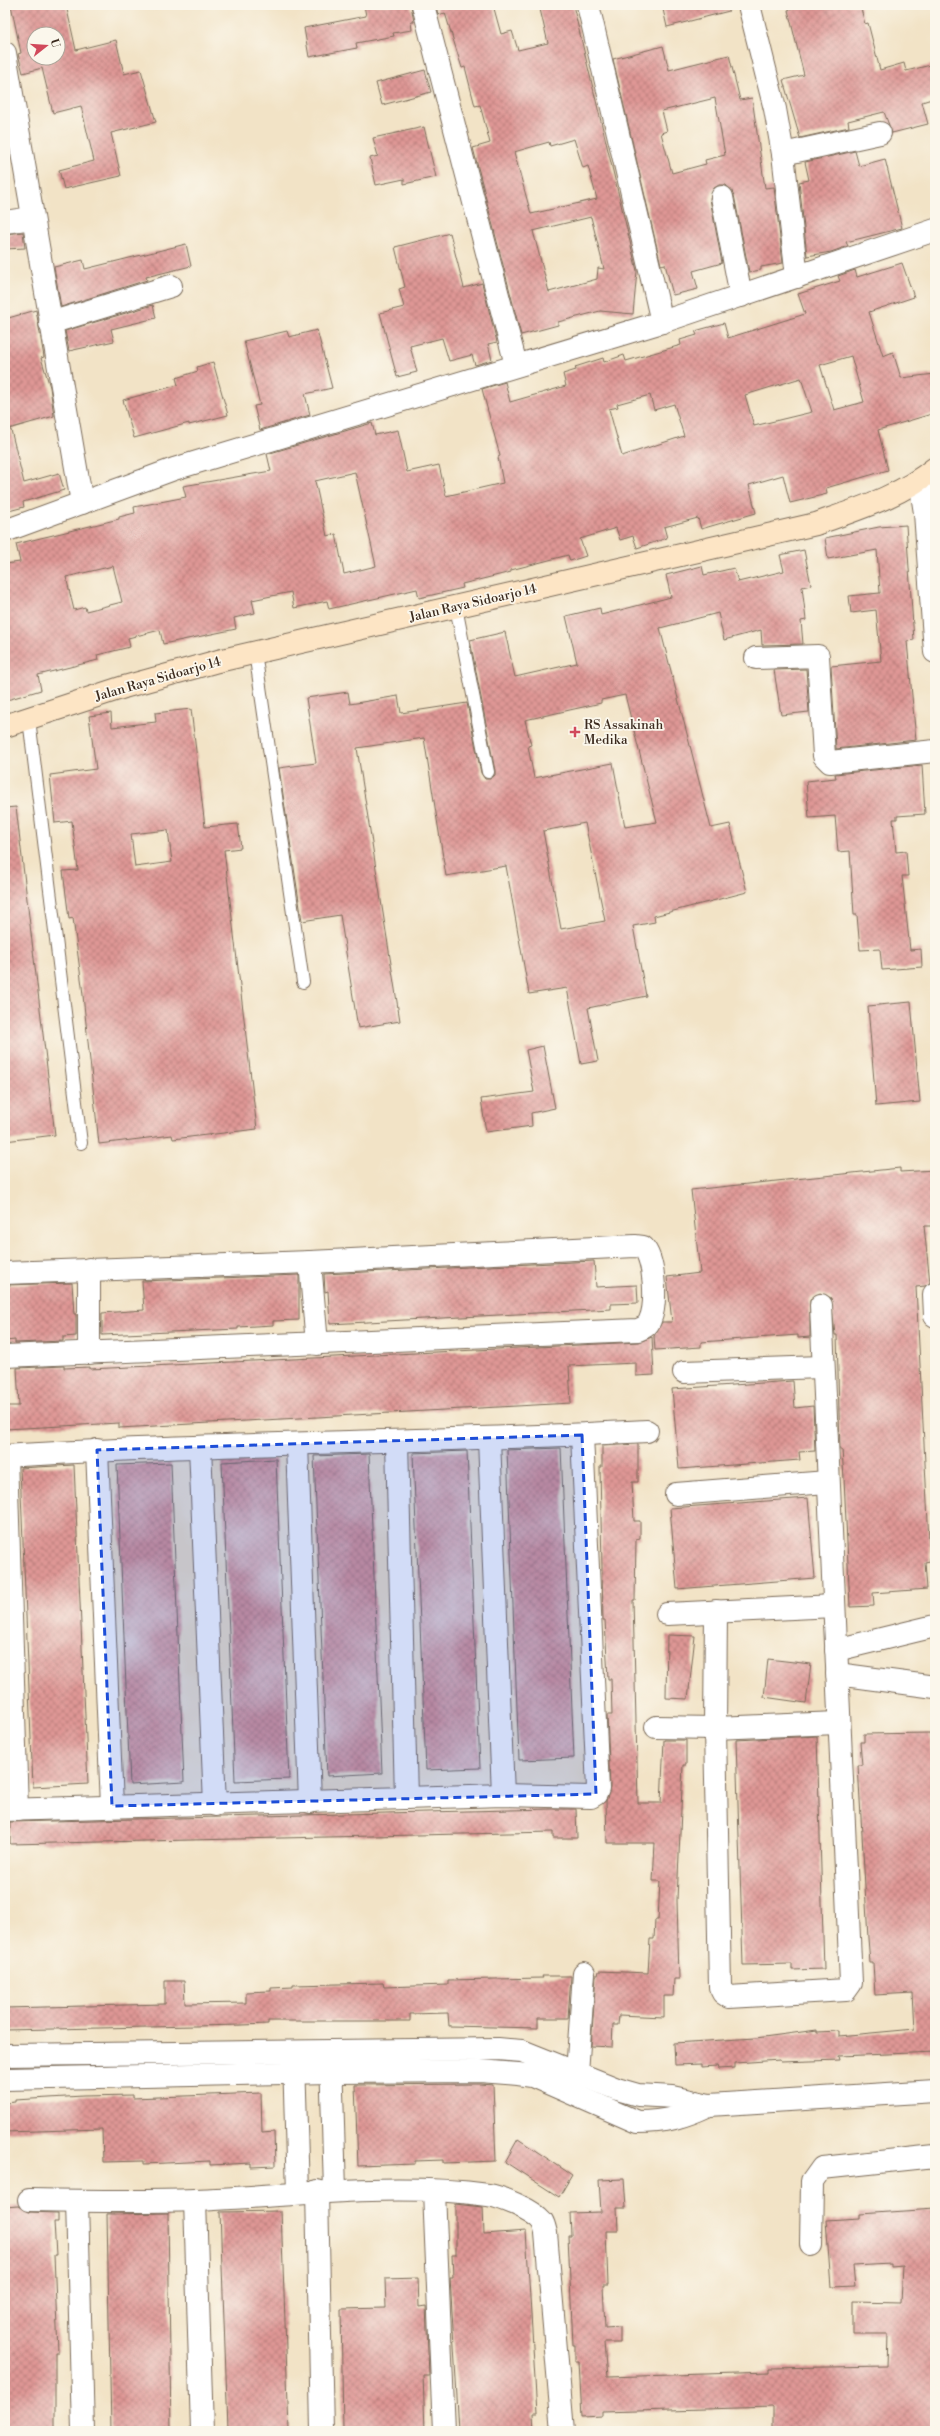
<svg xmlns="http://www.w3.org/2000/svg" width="940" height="2436" viewBox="0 0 940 2436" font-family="'Libre Bodoni',serif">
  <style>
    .building { fill: url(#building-cross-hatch); fill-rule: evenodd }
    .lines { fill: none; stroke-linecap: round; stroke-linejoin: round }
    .service-casing { stroke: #7b6b59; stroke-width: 14 }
    .minor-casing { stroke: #7b6b59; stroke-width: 24 }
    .secondary-casing { stroke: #7b6b59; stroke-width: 24 }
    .service { stroke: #fff; stroke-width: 12 }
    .minor { stroke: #fff; stroke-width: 22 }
    .secondary { stroke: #fde5c5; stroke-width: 22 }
    .marked { fill: #1d4ed8; fill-opacity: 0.2; stroke: #1d4ed8; stroke-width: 3; stroke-dasharray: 8 5; stroke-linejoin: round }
    .poi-dot { fill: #d1495b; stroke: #fbf7ec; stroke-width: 1.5 }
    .labels { text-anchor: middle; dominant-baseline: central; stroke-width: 3.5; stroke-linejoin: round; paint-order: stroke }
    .street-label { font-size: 13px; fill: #3b2a1e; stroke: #fbf7ec }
    .poi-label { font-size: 13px; fill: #3b2a1e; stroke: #fbf7ec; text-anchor: start }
  </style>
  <defs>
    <pattern id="building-cross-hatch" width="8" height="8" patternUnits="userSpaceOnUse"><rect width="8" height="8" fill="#df9795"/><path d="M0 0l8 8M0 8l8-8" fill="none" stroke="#b67b79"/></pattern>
  </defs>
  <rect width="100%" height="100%" fill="#fbf7ec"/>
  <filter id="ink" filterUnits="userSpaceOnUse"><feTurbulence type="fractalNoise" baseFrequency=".025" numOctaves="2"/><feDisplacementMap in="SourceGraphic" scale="8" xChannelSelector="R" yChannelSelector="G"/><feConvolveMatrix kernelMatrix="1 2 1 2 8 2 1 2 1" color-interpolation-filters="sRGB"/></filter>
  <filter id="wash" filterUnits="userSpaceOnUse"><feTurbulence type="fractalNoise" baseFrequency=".012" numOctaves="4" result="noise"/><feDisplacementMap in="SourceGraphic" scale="16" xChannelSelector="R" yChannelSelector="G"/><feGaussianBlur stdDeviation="0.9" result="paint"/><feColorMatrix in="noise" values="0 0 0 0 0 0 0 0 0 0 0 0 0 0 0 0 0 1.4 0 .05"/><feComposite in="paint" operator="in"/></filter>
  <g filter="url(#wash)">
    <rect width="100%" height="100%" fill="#f2e3c6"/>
    <g id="blocks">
      <g class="building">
        <path d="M11,5H66L76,50L116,40L124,74L141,70L156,122L111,133L121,176L64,189L59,170L94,161L81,106L53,113L42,68L23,73L18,54L21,53ZM34,34H58V58H34Z"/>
        <path d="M364,5H411L414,22H411L412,30L393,33L394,36L356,43L357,48L309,57L304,28L366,16Z"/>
        <path d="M436,5H493L501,34L512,31L518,50L548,43L539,5H573L637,271L633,314L600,311L558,322V325L521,335L473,148L490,143L480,105L475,106L465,67L462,68L445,13L438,15ZM574,139L583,168L588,166L597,199L531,214L514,152L549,142L550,146ZM591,217L604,269L598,268L597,279L549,292L533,231Z"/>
        <path d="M662,5H728L729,11L667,27Z"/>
        <path d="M807,5H860L865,24L868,23L880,70L904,63L906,71L935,64V98L922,102L928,124L892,133L884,112L848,121L849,127L800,138L783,80L804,75L788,10Z"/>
        <path d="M663,46L669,70L729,55L740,100L752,98L765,188L774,187L783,263L761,267V270L749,272L734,195L726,185H719L714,188L710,199L722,263L693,271L698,289L673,295L665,264L661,265L613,59ZM715,98L725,155L705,160L706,164L672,173L661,133L667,131L662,111Z"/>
        <path d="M425,70L431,92L382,105L376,83Z"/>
        <path d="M424,127L436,177L404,184V179L376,185L370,158L378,156L373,138Z"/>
        <path d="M855,151L859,166L885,159L902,228L846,242L848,246L831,252L807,256L799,182L809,180L805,162Z"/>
        <path d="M23,232L25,248L5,249V234Z"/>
        <path d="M450,233L464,288L482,283L497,342L488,344L492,360L475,365L472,355L449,361L442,338L410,346L417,372L397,377L380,313L404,307L399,289L405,287L395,247Z"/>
        <path d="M186,244L191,266L146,277L147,280L61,307L54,267L83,260L85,269Z"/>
        <path d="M902,263L914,297L869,312L883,356L893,352L901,378L935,374V413L878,430L888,470L826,488L827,494L790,503L783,475L749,485L756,513L701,529L698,518L664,527L667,538L637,548L633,536L620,540L616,528L580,539L586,556L570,561L568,555L511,570V572L462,584L463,588L419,598L417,589L329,609L327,601L294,608L291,592L252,600L255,613L234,618L236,629L163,644L160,630L128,638L130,647L97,655L98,660L38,675L41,690L7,700L5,690V564L20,562L16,544L119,519V517L135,513L134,507L186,497L183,486L271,471L267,454L372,423L375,435L398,430L407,472L439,465L446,496L503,483L498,457L500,456L482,389L505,382L510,402L566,386L563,374L576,370L575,367L603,358L604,362L624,355L626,361L681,345L680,340L697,335L695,331L724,323L728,338L805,314L798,294L840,281L838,276L855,270L857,277ZM851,356L864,402L834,410L820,365ZM801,378L812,412L754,426L745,395ZM650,395L654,410L674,404L684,436L622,456L609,409L618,407L617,404ZM355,472L376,566L344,574L336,534L327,536L315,481ZM113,566L122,602L86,611L85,607L74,610L66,577Z"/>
        <path d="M153,305L156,318L111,329L114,341L69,351L65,331Z"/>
        <path d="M36,310L44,357L41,358L50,387L54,416L5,430V319Z"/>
        <path d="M317,330L332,388L305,394L310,415L260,430L254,406L260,405L244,341L287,331L289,337Z"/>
        <path d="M213,362L228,415L189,425V423L134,438L123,400L178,385L176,378L198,371L197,367Z"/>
        <path d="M5,430H11L24,483L59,473L64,490L23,502L24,507L5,512Z"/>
        <path d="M906,525L914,640L907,641L916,740L836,749L831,666L881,661L876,610L851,613L849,596L880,593L877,550L828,559L825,538L879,527Z"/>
        <path d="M804,550L811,585L802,587L806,620L801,621L803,644L762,645L761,630L724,640L718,613L660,628L711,828L730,824L747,892L654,916L655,922L633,926L646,996L588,1008L598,1061L581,1064L567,988L529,994L506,866L446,876L424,738L357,748L400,1021L358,1028L340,915L302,921L279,768L316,763L306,698L348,692L350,704L398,696L401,713L467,703L481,773L485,779H490L495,775V771L470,640L505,632L515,677L577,663L566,616L600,608L601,615L671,597L666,575L702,566L704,575L734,568L738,582L784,571L780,555ZM625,695L657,822L625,827L613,763L534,778L528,746L531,745L525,720L601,703V700ZM585,823L605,921L561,929L543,831Z"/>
        <path d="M806,669L809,712L781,715L774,670Z"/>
        <path d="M191,709L205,827L238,824L241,848L224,850L257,1129L173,1139L172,1135L99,1144L82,986L73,918L69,919L63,871L78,870L72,821L55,823L50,775L96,769L89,716L111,713L112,727L156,722L155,713ZM168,830L172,862L135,867L131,834Z"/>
        <path d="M922,765L925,814L897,816V819H893L896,852L906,851L908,876H902L910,950L921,949L922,967L882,970L880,949L860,950L857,915H854L850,851L838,852L835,816L809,818L806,781L836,778L835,774Z"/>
        <path d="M16,807L55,1135L5,1141V808Z"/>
        <path d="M911,1002L920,1102L876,1106L868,1006Z"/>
        <path d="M543,1046L555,1108L531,1113L532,1126L486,1132L481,1099L534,1092L526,1050Z"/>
        <path d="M900,1168V1172L935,1170V1226H924L930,1283L925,1286L916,1287L930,1561L925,1562L927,1589L873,1593L874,1606L850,1607L844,1478L842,1450H840L837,1335H835L831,1298L820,1293L810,1299V1337L798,1338V1335L701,1342V1347L655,1350L654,1336L662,1322H672L667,1277L700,1273L691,1190Z"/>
        <path d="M594,1261L596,1287L637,1285L638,1303L611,1304V1309L330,1324L328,1291L325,1292L324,1274Z"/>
        <path d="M299,1275V1320L273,1321V1325L238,1327V1329L102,1335V1313L144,1310L142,1281Z"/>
        <path d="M72,1283L74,1314H76V1336L63,1337V1341L15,1343V1340L5,1341V1285Z"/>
        <path d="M652,1337L654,1375L636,1376V1363L569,1366L571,1403L119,1428V1423L5,1429V1406H19L17,1368L64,1366V1368L90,1367V1369L639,1342Z"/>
        <path d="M793,1381L795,1408L813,1406L815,1451L799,1452L800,1460L679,1469L672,1389Z"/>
        <path d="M638,1444V1482H632L634,1521H640V1538L636,1539L635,1600H633L638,1803H661L664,1740H686V1765H683L677,1900L679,1979H674L673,1996H664V2017L619,2015L618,2025H613L612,2047L591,2046L596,1975H598L599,1971L648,1973L650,1939H654L655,1920H658L660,1881H653L655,1843H607L606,1801L610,1788L607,1715H612L611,1679H608L605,1620H603L600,1467H602V1446Z"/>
        <path d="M561,1448L574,1758L519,1760L507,1450Z"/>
        <path d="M467,1451L480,1768L426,1770L413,1453Z"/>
        <path d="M369,1454L382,1773L327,1776L314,1456Z"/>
        <path d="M276,1459L289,1779L235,1781L222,1462Z"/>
        <path d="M171,1463L184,1782L130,1785L117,1465Z"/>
        <path d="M74,1465L88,1784L33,1787L20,1468Z"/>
        <path d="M808,1498L815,1578L677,1589L670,1508Z"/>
        <path d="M667,1635L695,1636L688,1699L666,1698Z"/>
        <path d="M768,1659L811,1664L806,1703L764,1697Z"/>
        <path d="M930,1733L935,1794V2052L839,2056L840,2060L781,2062L780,2060L735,2063V2068L718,2069L717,2066L701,2067V2064L675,2065L674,2043L756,2038L817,2030V2032L838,2031V2036L915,2029L913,1993L875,1995L873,1963H870L868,1938L858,1765H862L860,1742H864V1734Z"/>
        <path d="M817,1736L824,1969L792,1970V1964L743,1965L736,1740Z"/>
        <path d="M552,1809H576L577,1838H553V1832L10,1844V1822Z"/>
        <path d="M542,1976H571L568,2018H538V2028L449,2026L448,2013L410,2014V2021H268V2024L242,2025L5,2030V2008L165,2004V1981H184L185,2004L246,2003V1992L271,1991V1988L293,1987V1985L383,1983L384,1987L415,1986L448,1985V1980L543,1978Z"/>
        <path d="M480,2084L493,2085L496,2161L443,2163V2160L415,2161V2164L358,2166L355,2085Z"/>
        <path d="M261,2093L262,2133L274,2132L275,2166L251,2167V2163L210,2165V2161L144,2164V2161L103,2162L102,2129L5,2132V2103L15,2102V2100L83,2096L133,2095V2098Z"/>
        <path d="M518,2139L572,2175L559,2197L505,2162Z"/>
        <path d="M624,2179L626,2208H617L618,2231H606L608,2285H603L605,2328L620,2327V2343H604L607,2377L769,2372V2368L887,2366L888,2334H853V2301L901,2302L903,2266L891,2267V2264L853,2266L855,2286L831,2287L826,2220L860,2218V2214L935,2209V2431H773V2407L602,2412V2416L582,2417L579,2362H575V2345H573L568,2236H571L570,2213L601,2212L599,2180Z"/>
        <path d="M456,2204L483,2207L484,2234L526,2231L537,2413H533L534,2431H459L450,2277H453L452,2255H456Z"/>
        <path d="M18,2206L28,2212L58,2213V2222H54L56,2255H54L58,2352H55V2431H5V2207Z"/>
        <path d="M281,2211L289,2431H262V2428L228,2429L220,2212Z"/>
        <path d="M168,2213L171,2431H111L107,2214Z"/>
        <path d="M418,2278L419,2307L426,2306L429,2375H423L425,2431H343L341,2309L386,2308L385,2279Z"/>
      </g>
    </g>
  </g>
  <g filter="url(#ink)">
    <use href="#blocks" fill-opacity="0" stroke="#7b6b59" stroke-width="1"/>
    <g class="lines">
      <g class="service-casing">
        <g id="service">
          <path d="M456,607L488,772"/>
          <path d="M255,652L303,982"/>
          <path d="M29,719L81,1143"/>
        </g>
      </g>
      <g class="minor-casing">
        <g id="minor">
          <path d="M423,5L516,365"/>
          <path d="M588,5L662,322"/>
          <path d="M749,5L775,109L783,154L797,277"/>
          <path d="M5,53L82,503"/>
          <path d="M783,154L880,133"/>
          <path d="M722,197L741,296"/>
          <path d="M5,222L32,218"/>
          <path d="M50,323L171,286"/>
          <path d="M920,481L925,513L935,652"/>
          <path d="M5,531L174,469L662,322L935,230"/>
          <path d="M756,658L818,656L824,756L830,762L935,751"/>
          <path d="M310,1262L317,1344"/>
          <path d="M5,1273L310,1262L635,1246L643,1247C655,1259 657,1304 650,1320C648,1326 643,1328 638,1330L5,1356"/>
          <path d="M934,1294L935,1316"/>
          <path d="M89,1353V1269"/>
          <path d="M684,1372L822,1367"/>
          <path d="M489,1439L503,1795"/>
          <path d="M397,1441L406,1798"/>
          <path d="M297,1444L310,1802"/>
          <path d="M200,1447L215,1805"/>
          <path d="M97,1450L112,1806"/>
          <path d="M5,1456C219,1442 433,1443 647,1431"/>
          <path d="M6,1456L17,1810"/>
          <path d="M676,1494L827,1482"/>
          <path d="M716,1611L715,1728L720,1987L723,1993L729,1997L846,1990L851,1983L821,1305"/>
          <path d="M667,1614L834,1606"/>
          <path d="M836,1650L935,1626"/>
          <path d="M837,1674L935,1687"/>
          <path d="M656,1727L715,1728L838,1723"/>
          <path d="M5,1810L503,1795L591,1797L596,1794L598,1789L582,1435"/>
          <path d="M5,2055L498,2049L522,2051L617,2089L638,2095L673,2097L709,2105L935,2091"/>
          <path d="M331,2058L335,2190"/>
          <path d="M294,2060L298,2193"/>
          <path d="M577,2073L584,1973"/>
          <path d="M5,2079L331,2072L480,2071L518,2074L532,2076L637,2122C666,2122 684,2117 709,2105"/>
          <path d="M317,2191L322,2431"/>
          <path d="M434,2192L444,2431"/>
          <path d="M29,2200C84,2201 140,2202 195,2200C292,2196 391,2182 488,2195C502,2197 533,2210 542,2221C544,2224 545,2229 546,2233L563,2431"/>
          <path d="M195,2200L202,2431"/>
          <path d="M77,2201L83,2431"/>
          <path d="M811,2245L812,2182L822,2168L935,2156"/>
        </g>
      </g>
      <g class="secondary-casing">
        <path id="secondary" d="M5,726L124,687L218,661L816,524C858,509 901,496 935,468"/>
      </g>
      <use href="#service" class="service"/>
      <use href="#minor" class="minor"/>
      <use href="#secondary" class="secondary"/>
    </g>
  </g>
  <path class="marked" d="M582,1435L596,1794L112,1806L97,1450Z"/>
  <path class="poi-dot" d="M573 726h4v4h4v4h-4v4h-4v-4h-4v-4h4z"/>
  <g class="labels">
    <g class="street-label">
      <text transform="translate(473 603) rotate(-13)">Jalan Raya Sidoarjo 14</text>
      <text transform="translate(158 679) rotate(-16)">Jalan Raya Sidoarjo 14</text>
    </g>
    <g class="poi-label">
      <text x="584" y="725">RS Assakinah<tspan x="584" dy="15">Medika</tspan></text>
    </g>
  </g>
  <rect width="940" height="2436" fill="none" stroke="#fbf7ec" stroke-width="20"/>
  <g transform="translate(46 46) rotate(73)"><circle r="19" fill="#fbf7ec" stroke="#aea59a"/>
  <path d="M0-3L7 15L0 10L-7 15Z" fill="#d1495b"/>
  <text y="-6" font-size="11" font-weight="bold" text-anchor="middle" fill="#3b2a1e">U</text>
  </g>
</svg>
